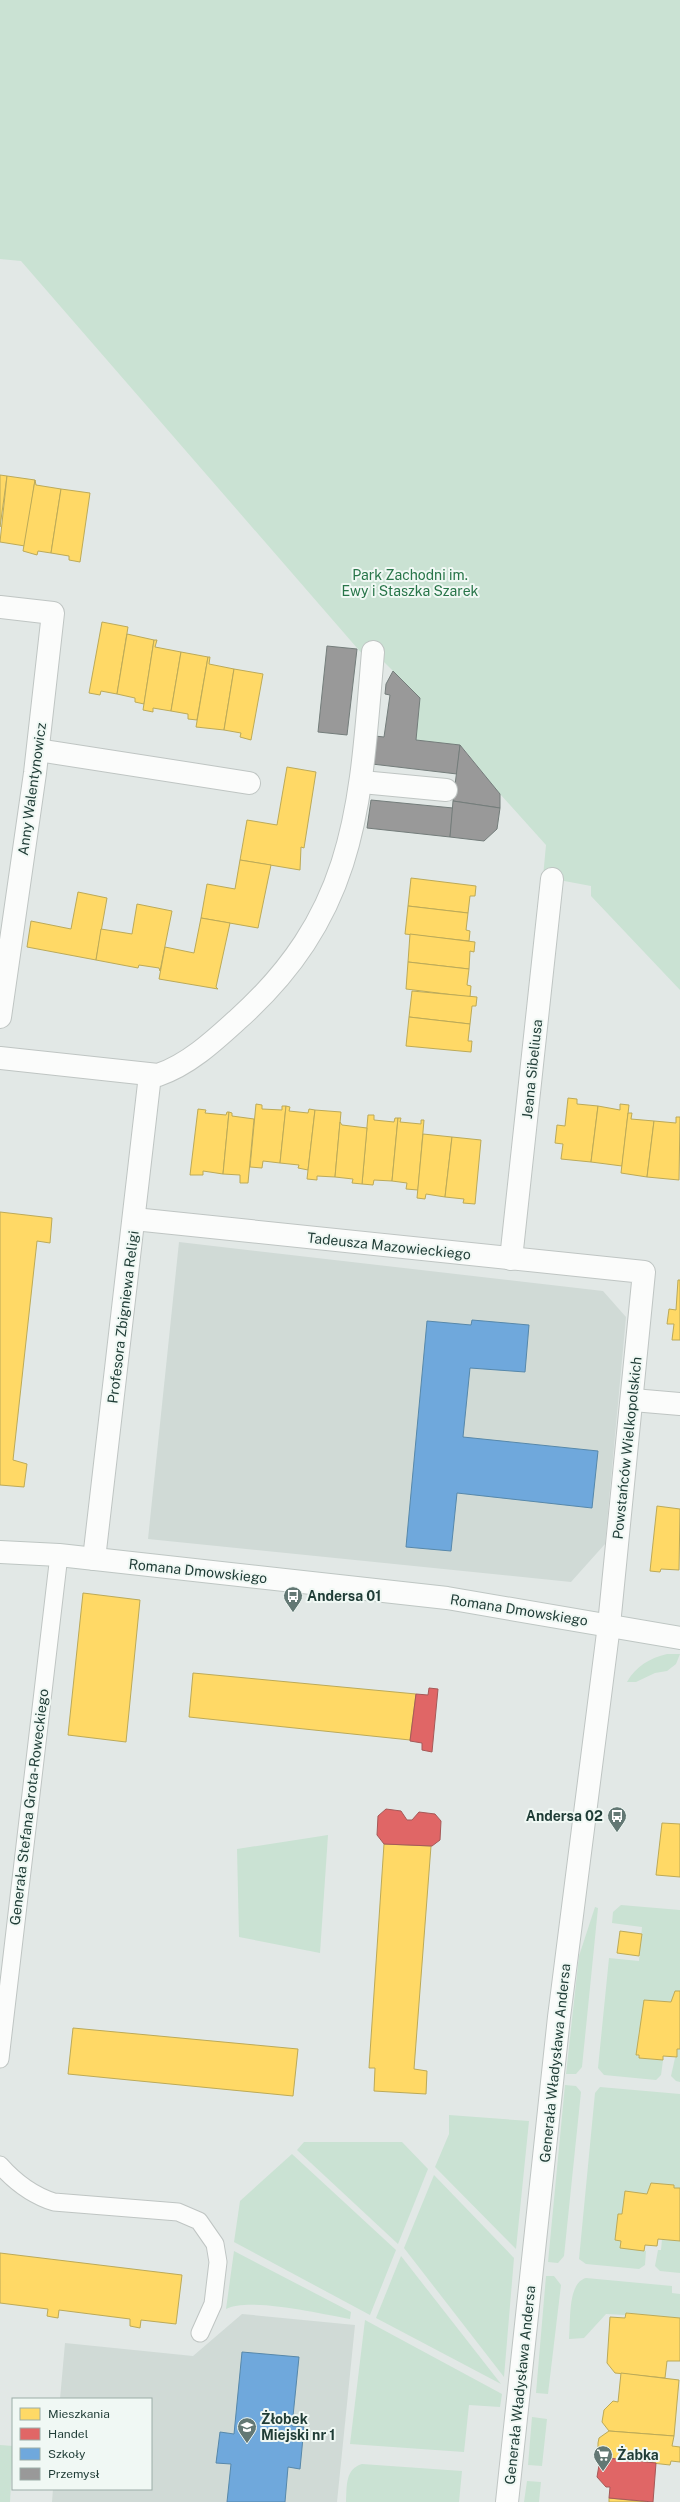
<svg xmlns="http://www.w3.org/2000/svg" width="680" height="2502" viewBox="0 0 680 2502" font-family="'Public Sans',sans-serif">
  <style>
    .built { fill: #d0dad6 }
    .green { fill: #cae2d3 }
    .homes { fill: #ffd966; stroke: #bcaa58 }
    .shops { fill: #e06666; stroke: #a65958 }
    .schools { fill: #6fa8dc; stroke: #5788aa }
    .industry { fill: #999; stroke: #747d7b }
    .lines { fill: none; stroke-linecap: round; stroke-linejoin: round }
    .lane-casing { stroke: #bfc5c3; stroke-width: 19 }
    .street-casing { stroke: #bfc5c3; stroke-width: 24 }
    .secondary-casing { stroke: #bec6c3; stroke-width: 24 }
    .lane { stroke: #fbfcfb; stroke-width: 17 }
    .street { stroke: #fbfcfb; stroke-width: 22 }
    .secondary { stroke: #fbfcfb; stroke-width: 22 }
    .labels { text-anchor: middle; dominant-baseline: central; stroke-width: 4; stroke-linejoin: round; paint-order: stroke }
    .park-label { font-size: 14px; fill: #287549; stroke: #f0f8f4 }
    .street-label { font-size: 14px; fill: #1f3c36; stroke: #f0f8f4 }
    .poi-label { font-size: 14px; font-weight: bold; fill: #1f3c36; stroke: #f0f8f4; text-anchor: start }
  </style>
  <rect width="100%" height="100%" fill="#e2e8e6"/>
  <g class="built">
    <path d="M179,1242L603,1291L626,1317L605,1544L571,1582L148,1539Z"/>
    <path d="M242,2314L355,2325L337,2502H52L53,2489H151V2399H60L65,2343L193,2356Z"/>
  </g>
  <g class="green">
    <path d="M0,0H680V990L591,896V886L543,877L546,845L500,794L464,749L460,745L416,740L420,698L384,662L377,671L21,261L0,259Z"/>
    <path d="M667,1654H680L676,1664L667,1671L655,1673L636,1682H627C636,1666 650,1658 667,1654Z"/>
    <path d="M328,1835L320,1953L239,1937L237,1849Z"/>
    <path d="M621,1905L680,1910V1991H675L671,2002L644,2000L641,2029H639L637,2055L639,2058L663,2060L661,2075L656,2080L604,2075L598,2068L609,1958L639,1961L642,1927L612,1923L613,1912Z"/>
    <path d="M595,1907L598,1908L582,2067L576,2074H566L579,1956Z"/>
    <path d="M677,2049H680V2082L676,2081L671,2076Z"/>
    <path d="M565,2085L576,2086L581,2092L564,2256L558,2263L548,2262Z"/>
    <path d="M600,2087L680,2094V2188H674V2185L651,2183L647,2194L625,2192L622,2214H618L615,2240L621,2241L620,2248L646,2251L645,2265L639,2269L586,2264L579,2259L595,2093Z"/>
    <path d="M449,2115L529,2121L516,2249L435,2167L449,2134Z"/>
    <path d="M304,2142H402L428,2169L398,2244L297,2150Z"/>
    <path d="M292,2154L396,2250L370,2315L234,2242L240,2201Z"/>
    <path d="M434,2175L514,2258L504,2377L404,2248Z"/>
    <path d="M662,2239L680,2241V2273L660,2271L655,2266L658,2250H661Z"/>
    <path d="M234,2251L351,2312L350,2319C321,2314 250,2297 226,2309Z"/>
    <path d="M401,2256L501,2384L376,2318Z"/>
    <path d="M546,2276H554L561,2285L548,2394L536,2393Z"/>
    <path d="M586,2278L672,2286V2293L680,2294V2318L626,2313L625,2315L606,2314L584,2338L569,2339C571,2322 567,2283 586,2278Z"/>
    <path d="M365,2320L502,2394L500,2407L469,2405L464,2452L350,2444Z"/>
    <path d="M532,2417L547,2419L542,2466L528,2465Z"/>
    <path d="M0,2445L13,2446L10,2502H0Z"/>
    <path d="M362,2464L462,2471L459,2502H346C347,2486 345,2469 362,2464Z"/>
    <path d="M527,2481L541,2482L539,2502H524Z"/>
  </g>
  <g class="homes">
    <path d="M0,475L7,476L0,527Z"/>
    <path d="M7,476L35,480L25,546L0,542Z"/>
    <path d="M35,480L36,485L61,489L51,553L38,551L37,555L23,551Z"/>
    <path d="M61,489L90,493L80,562L69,560V556L51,553Z"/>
    <path d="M102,622L128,627L117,694L101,691L100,695L89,693Z"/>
    <path d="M127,634L154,640L144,704L135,702V698L117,694Z"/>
    <path d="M154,640H157L155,647L181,652L171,711L153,708V712L143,710Z"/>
    <path d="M181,652L208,657L197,720L188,719V714L171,711Z"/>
    <path d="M208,657H210L209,664L234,669L224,730L196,727Z"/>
    <path d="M234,669L263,674L251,740L240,737L241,733L224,730Z"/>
    <path d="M287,767L316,772L304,848L301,847L300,870L240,860L247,820L277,825Z"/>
    <path d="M240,860L271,865L258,928L201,918L207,884L235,889Z"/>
    <path d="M411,878L476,886L475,896H470L468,913L408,906Z"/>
    <path d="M78,892L107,898L96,960L27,947L31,921L71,929Z"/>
    <path d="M137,904L172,911L160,971L159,968L139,965L138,968L96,960L101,929L132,934Z"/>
    <path d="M408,906L468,913L466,930L470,931L469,941L405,934Z"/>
    <path d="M201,918L230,923L216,987L218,989L159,979L165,947L194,953Z"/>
    <path d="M410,934L475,942L474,952L470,951L469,969L408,962Z"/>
    <path d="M408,962L469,969L467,985L471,986L470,997L406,989Z"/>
    <path d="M412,991L477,997L476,1006H472L470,1024L409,1017Z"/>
    <path d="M409,1017L470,1024L468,1041H472L471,1052L406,1046Z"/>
    <path d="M568,1098L577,1099V1104L598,1106L591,1162L561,1159L563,1144L555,1143L557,1125L565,1126Z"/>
    <path d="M256,1104L262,1105V1109L282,1110V1106H286L280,1163L263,1161L262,1168L250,1167Z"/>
    <path d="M620,1104L629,1105L622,1166L591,1162L598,1106L620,1110Z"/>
    <path d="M286,1106L290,1107L289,1111L308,1113L309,1109L315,1110L308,1170L298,1168L299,1165L280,1163Z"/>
    <path d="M198,1109L206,1110L205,1113L226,1115L227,1112H229L223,1174L203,1171V1175H190Z"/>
    <path d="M315,1110L341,1112L335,1177L317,1176V1180L307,1179Z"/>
    <path d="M229,1112L232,1113V1116L254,1119L248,1183H240V1175L223,1174Z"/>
    <path d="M628,1113H632L631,1119L654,1121L647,1177L621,1173Z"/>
    <path d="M368,1115H374V1120L394,1122L395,1118H398L392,1181L374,1180L373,1185L362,1184Z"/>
    <path d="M676,1117H680L679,1180L647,1177L654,1121L676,1123Z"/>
    <path d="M398,1118H401L400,1122L421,1124V1120H424L418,1190L406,1189L407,1183L392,1181Z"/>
    <path d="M340,1122L342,1125L367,1128L362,1184L352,1183L353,1179L335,1177Z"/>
    <path d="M423,1134L452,1137L445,1197L426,1194L425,1199L417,1198Z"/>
    <path d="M452,1137L481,1140L475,1204L463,1203L464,1199L445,1197Z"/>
    <path d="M0,1212L52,1218L50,1243L37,1241L13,1460L27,1464L24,1487L0,1485Z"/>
    <path d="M678,1280H680V1340H672L674,1324H667L669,1309L676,1310Z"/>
    <path d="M657,1506L680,1509L679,1570L661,1569L660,1572L650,1571Z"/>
    <path d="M83,1593L140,1600L126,1742L68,1735Z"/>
    <path d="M193,1673L416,1694L410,1740L189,1717Z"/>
    <path d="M662,1823L680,1824V1877L656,1875Z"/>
    <path d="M384,1844L431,1846L414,2069L427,2071L426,2094L374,2091L375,2068H369Z"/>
    <path d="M620,1931L642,1934L639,1956L617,1953Z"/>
    <path d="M675,1991H680V2049H677V2057L663,2056V2060L639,2058V2055H636L644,2000L671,2002Z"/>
    <path d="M73,2028L298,2049L293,2096L68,2074Z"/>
    <path d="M651,2183L674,2185V2188H680V2241L658,2239L657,2246L645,2245L644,2251L620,2248L621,2241L615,2240L618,2214H622L625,2191L647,2194Z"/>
    <path d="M0,2253L182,2275L176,2324L141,2320L140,2328L130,2326V2319L59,2310L58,2318L52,2317L47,2316L48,2309L0,2303Z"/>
    <path d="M626,2313L680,2318V2361H667L665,2378L615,2373L607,2363L610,2317L625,2318Z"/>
    <path d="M621,2373L679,2380L674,2436L609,2431L602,2422L604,2410L613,2401L618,2402Z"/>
    <path d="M609,2431L674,2436L672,2446L680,2447V2462L671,2461L670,2465L607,2458L598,2449V2443L599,2438Z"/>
    <path d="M609,2498L646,2502H609Z"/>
  </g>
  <g class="shops">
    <path d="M429,1688L438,1689L432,1752L422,1750V1743L410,1741L416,1694L428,1695Z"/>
    <path d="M386,1809L401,1811L407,1820H412L419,1812L435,1814L441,1821L440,1840L432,1846L384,1844L377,1835L378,1816Z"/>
    <path d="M607,2458L656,2463L653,2502L609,2498L610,2487H606L597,2477L599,2465Z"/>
  </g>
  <g class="schools">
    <path d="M472,1320L529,1325L525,1372L470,1368L463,1437L598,1451L592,1508L457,1493L451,1551L406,1547L427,1321L471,1325Z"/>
    <path d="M242,2352L299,2357L292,2426L304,2427L300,2469L288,2467L285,2502H227L231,2464L216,2463L220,2432L234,2434Z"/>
  </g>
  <g class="industry">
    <path d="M327,646L357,649L347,735L318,732Z"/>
    <path d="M393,671L420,698L416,740L460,745L457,774L372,764L375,736L384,737L390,695L385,694L386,684Z"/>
    <path d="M460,745L500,794V808L453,801Z"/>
    <path d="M371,800L453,808L450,837L367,828Z"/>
    <path d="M453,801L500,808L497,829L484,841L450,837Z"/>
  </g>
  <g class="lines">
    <g class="lane-casing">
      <g id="lane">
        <path d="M0,2059L59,1555"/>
        <path d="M0,2165C15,2182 32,2195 54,2202L178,2212L199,2221L215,2244L218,2262L213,2304L200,2333"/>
      </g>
    </g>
    <g class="street-casing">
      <g id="street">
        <path d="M0,607L53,613L35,773L0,1017"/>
        <path d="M38,750L249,783"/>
        <path d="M362,782L446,790"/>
        <path d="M0,1058L158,1075C188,1065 214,1041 237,1020C359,911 360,803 373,652"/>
        <path d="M134,1219L644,1272L609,1625L559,2017L507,2502"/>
        <path d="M511,1259L552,879"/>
        <path d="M633,1400L680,1404"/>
        <path d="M94,1559L150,1075"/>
      </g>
    </g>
    <g class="secondary-casing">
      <path id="secondary" d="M0,1552L59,1555L447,1598L680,1638"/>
    </g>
    <use href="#lane" class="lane"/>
    <use href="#street" class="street"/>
    <use href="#secondary" class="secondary"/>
  </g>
  <defs>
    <g id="bus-pin" transform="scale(1)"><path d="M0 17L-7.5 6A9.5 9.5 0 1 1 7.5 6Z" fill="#637874" stroke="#f0f8f4"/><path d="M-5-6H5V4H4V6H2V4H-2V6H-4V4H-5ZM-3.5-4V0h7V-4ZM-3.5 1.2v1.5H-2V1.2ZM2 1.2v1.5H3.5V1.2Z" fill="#fff"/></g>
    <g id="school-pin" transform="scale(1)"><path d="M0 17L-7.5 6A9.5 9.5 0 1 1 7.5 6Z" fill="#637874" stroke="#f0f8f4"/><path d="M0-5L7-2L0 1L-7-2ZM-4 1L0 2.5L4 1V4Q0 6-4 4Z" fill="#fff"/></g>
    <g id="supermarket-pin" transform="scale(1)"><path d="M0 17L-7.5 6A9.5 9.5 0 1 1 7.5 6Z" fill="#637874" stroke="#f0f8f4"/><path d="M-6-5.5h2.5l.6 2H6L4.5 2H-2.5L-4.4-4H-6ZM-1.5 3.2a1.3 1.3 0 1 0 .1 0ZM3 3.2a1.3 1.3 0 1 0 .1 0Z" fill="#fff"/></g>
  </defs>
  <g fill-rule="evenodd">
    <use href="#bus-pin" x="293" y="1596"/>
    <use href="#bus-pin" x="617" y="1816"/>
    <use href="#school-pin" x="247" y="2427"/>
    <use href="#supermarket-pin" x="603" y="2455"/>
  </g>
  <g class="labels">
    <g class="park-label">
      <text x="410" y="575">Park Zachodni im.<tspan x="410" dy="16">Ewy i Staszka Szarek</tspan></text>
    </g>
    <g class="street-label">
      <text transform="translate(32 789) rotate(-82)">Anny Walentynowicz</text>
      <text transform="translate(532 1069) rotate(-84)">Jeana Sibeliusa</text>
      <text transform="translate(389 1246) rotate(6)">Tadeusza Mazowieckiego</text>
      <text transform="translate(123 1317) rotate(-83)">Profesora Zbigniewa Religi</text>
      <text transform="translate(627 1448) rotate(-84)">Powstańców Wielkopolskich</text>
      <text transform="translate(198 1571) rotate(6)">Romana Dmowskiego</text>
      <text transform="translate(519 1610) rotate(9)">Romana Dmowskiego</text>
      <text transform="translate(29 1807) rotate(-83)">Generała Stefana Grota-Roweckiego</text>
      <text transform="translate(555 2063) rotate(-84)">Generała Władysława Andersa</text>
      <text transform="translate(520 2385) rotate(-84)">Generała Władysława Andersa</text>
    </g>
    <g class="poi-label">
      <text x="307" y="1596">Andersa 01</text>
      <text x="603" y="1816" text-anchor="end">Andersa 02</text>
      <text x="261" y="2419">Żłobek<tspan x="261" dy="16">Miejski nr 1</tspan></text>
      <text x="617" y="2455">Żabka</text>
    </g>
  </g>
  <rect x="12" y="2398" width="140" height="92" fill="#f0f8f4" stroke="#9cada8"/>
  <rect x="20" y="2408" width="20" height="12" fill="#ffd966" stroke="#9cada8"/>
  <text x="48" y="2418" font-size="12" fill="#1f3c36">Mieszkania</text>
  <rect x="20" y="2428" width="20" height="12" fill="#e06666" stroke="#9cada8"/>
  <text x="48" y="2438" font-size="12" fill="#1f3c36">Handel</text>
  <rect x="20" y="2448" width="20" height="12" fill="#6fa8dc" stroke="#9cada8"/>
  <text x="48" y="2458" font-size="12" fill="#1f3c36">Szkoły</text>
  <rect x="20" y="2468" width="20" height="12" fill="#999999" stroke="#9cada8"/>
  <text x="48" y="2478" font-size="12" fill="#1f3c36">Przemysł</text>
</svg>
